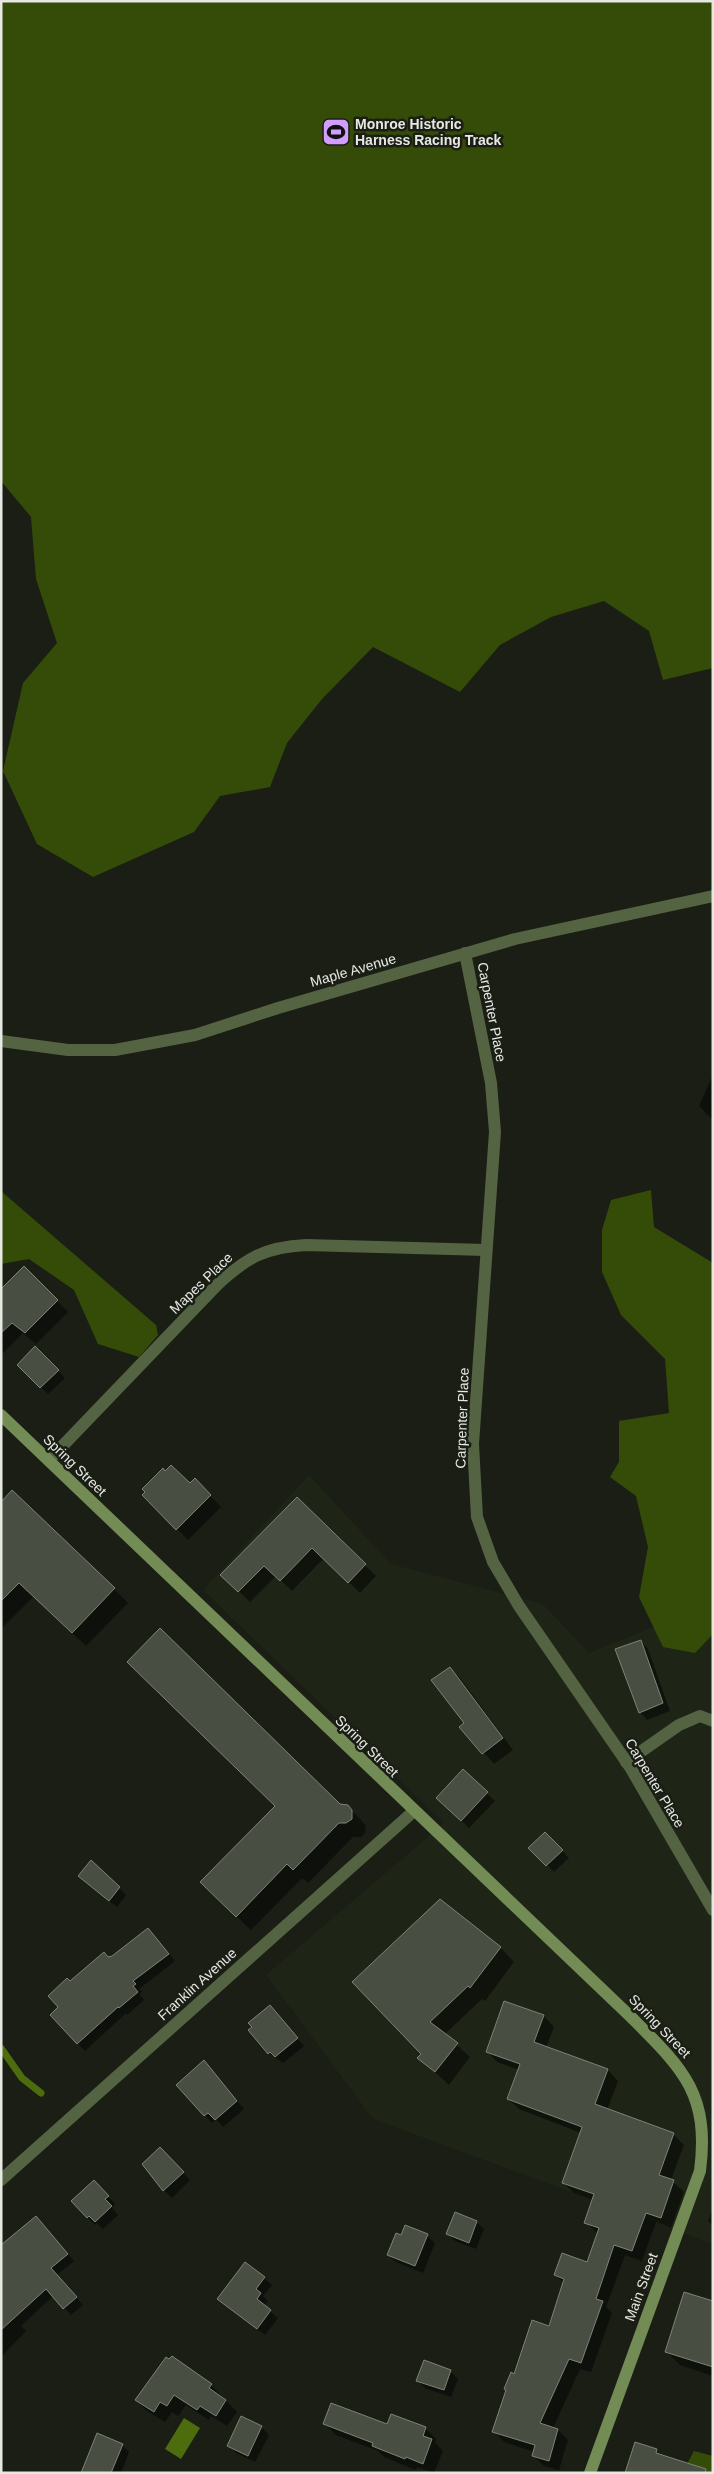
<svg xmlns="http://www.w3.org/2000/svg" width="714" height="2474" viewBox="0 0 714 2474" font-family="Arial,sans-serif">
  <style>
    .built { fill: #1f2516 }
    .green { fill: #354c09 }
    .water { fill: #4c6c0d }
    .shadow { fill: #0007 }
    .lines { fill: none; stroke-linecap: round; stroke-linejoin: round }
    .stream { stroke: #4c6c0d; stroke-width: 7 }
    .building { fill: #494e43; stroke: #7d8377 }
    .street { stroke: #546341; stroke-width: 12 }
    .secondary { stroke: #738b54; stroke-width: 12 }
    .labels { text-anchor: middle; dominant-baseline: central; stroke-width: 5; stroke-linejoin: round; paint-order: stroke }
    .poi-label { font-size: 14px; font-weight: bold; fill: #e5e9e2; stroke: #1a1e15; text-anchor: start }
    .street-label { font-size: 14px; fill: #e5e9e2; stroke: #1a1e15 }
  </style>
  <rect width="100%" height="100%" fill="#1a1e15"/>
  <path class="built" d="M309,1475L391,1564L543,1604L589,1653L713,1603V2244L373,2119L266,1975L444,1823L203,1590Z"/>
  <g class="green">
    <path d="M1,1H713V668L663,680L649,631L604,601L551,617L500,645L460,692L373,647L322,699L287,743L270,787L220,796L194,832L93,877L37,844L3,771L23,683L57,643L36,579L31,517L1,481Z"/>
    <path d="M651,1190L654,1227L713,1263V1634L695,1653L663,1647L639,1597L648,1547L636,1496L610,1477L619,1462V1421L669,1413L665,1359L621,1315L602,1272V1230L611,1200Z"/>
    <path d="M1,1191L156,1325L158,1335L139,1357L98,1344L74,1290L29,1259L1,1264Z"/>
    <path d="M694,2451L713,2456V2473H687L688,2462Z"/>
  </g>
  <path class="water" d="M184,2418L200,2428L181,2459L165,2449Z"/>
  <g class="shadow">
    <path d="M713,1075V1120L699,1106Z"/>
    <path d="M24,1268L68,1312L36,1344L23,1333L2,1354L1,1291Z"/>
    <path d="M35,1348L65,1378L48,1394L19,1365Z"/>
    <path d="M195,1480L221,1507L188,1540L144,1495L190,1485Z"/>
    <path d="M297,1499L376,1576L360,1593L324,1558L292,1591L276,1576L250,1602L222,1575Z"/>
    <path d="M1,1503L114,1589L128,1603L86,1646L34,1596L1,1629Z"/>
    <path d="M641,1641L648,1649L670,1711L647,1720L640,1712Z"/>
    <path d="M450,1668L461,1679L513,1750L494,1764L461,1727L465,1724Z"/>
    <path d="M463,1771L495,1801L469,1828L445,1805Z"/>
    <path d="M339,1806H347L362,1821L366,1826L365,1833L361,1837H353L308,1883L302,1878L251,1930L201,1882Z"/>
    <path d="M545,1833L569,1858L554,1872L530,1848Z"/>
    <path d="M87,1883L119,1888L126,1895L117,1907Z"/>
    <path d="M440,1901L501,1948L514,1962L485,2001L482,1999L445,2034L470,2057L449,2085L419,2058L422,2054Z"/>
    <path d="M148,1929L175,1961L139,1989L142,1992L139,1994L144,2000L127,2015L126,2013L85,2051L51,2015L60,2007L70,1983L112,1957Z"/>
    <path d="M511,2004L544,2016L554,2027L546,2048L608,2070L618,2081L607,2110L673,2134L684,2145L671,2180L684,2192L671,2228L656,2222L642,2261L625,2255L606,2307L612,2313L591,2372L580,2369L553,2428L558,2430L568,2440L559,2470L544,2466L533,2455L534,2452L504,2442L494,2431L515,2375L550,2327L564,2283L555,2275L588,2263L598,2234L586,2222L593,2200L574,2193L563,2183L581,2133L519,2109L508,2099L519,2070L497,2062L487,2051Z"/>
    <path d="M277,2014L304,2046L283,2063L269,2053Z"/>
    <path d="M204,2062L244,2109L223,2127L216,2119L212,2123L178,2085Z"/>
    <path d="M160,2149L190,2180L172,2198L153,2179L155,2176Z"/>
    <path d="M101,2189L115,2204L112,2208L118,2215L103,2229L97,2223L95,2225L72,2201Z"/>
    <path d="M713,2208V2226L708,2221Z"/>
    <path d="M476,2222L484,2229L476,2249L455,2241L448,2234Z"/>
    <path d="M43,2225L74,2261L57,2275L83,2305L71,2315L53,2296L21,2326L26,2331L1,2357V2255Z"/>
    <path d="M427,2236L435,2243L423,2273L396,2262L388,2255L402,2237Z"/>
    <path d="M264,2278L272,2285L263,2296L268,2301L264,2306L278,2318L265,2335L218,2299Z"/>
    <path d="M713,2303V2376L680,2365L666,2351Z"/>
    <path d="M172,2357L211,2385L237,2412L227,2426L211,2416L209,2420L186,2405L178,2416L172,2412L165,2422L147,2411L136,2400Z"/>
    <path d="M450,2371L458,2379L451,2397L425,2388L418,2381Z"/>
    <path d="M325,2424L425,2428L436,2439L435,2443L443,2451L434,2473L417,2467L416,2470L384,2457L378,2451L336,2435Z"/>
    <path d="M261,2427L269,2435L255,2462L236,2453L229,2445Z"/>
    <path d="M122,2445L129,2452L121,2473H87Z"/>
  </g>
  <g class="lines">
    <path class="stream" d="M1,2048L22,2078L41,2093"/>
  </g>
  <g class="building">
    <path d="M24,1266L58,1300L25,1333L12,1323L1,1333V1289Z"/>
    <path d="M35,1346L59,1370L40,1388L17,1365Z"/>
    <path d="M171,1465L190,1483L195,1478L211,1495L176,1530L142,1495L145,1492L142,1489L163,1468L165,1471Z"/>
    <path d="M12,1490L115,1588L72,1633L19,1583L1,1601V1502Z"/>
    <path d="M297,1497L366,1564L348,1583L312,1548L280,1581L264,1566L238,1592L220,1575Z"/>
    <path d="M160,1628L340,1804L348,1805L352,1810V1819L346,1823H339L293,1870L287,1864L236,1917L200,1882L275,1806L127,1662Z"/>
    <path d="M641,1640L663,1703L639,1713L615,1649Z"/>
    <path d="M450,1667L503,1738L482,1754L459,1727L464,1723L431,1680Z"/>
    <path d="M463,1769L488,1792L461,1821L436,1798Z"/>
    <path d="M545,1832L563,1850L546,1866L528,1848Z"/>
    <path d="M91,1860L120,1887L109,1901L78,1876Z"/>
    <path d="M440,1899L501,1947L470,1988L468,1986L430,2022L458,2043L435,2072L417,2058L421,2054L352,1982Z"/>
    <path d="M148,1928L169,1954L133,1981L136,1984L133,1986L138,1992L119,2008L118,2007L77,2044L50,2015L58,2007L48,1996L67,1978L70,1981L104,1952L108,1957L112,1956Z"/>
    <path d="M504,2001L544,2015L534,2042L608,2069L595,2104L674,2133L659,2175L674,2180L661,2218L646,2213L632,2251L614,2245L596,2299L603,2301L581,2363L569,2359L540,2423L558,2429L549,2461L532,2456L535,2445L492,2432L506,2390L504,2389L511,2372L514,2374L532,2320L549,2326L564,2279L554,2275L562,2253L587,2262L599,2228L584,2223L594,2194L562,2183L582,2127L507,2099L520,2064L486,2052Z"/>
    <path d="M270,2005L298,2038L275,2057L270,2052L268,2054L248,2030L252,2027L248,2023Z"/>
    <path d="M204,2060L237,2101L215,2120L208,2113L204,2116L176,2085Z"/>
    <path d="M160,2147L184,2172L163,2191L142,2164Z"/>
    <path d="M94,2180L109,2196L105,2199L112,2206L95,2222L89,2216L87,2218L71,2201Z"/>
    <path d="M455,2212L477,2221L469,2243L446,2234Z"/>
    <path d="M36,2216L68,2254L51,2268L77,2297L63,2309L46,2289L1,2330V2245Z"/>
    <path d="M405,2225L428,2234L415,2266L387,2255L396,2233L401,2235Z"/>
    <path d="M245,2262L265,2277L256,2289L261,2293L257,2299L271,2310L257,2329L217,2299Z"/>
    <path d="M684,2292L713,2301V2367L665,2352Z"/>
    <path d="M172,2356L212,2384L209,2388L226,2400L216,2416L200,2406L197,2410L174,2395L167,2406L160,2402L154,2412L135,2400L166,2357L169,2359Z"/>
    <path d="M424,2360L451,2370L444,2390L416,2381Z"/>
    <path d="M331,2403L387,2424L391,2414L426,2427L423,2436L432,2439L423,2464L406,2457L405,2459L372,2446L373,2443L323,2424Z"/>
    <path d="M241,2416L262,2426L248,2456L227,2446Z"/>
    <path d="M97,2433L123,2444L111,2473H81Z"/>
    <path d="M635,2442L657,2449L656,2453L706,2469L705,2473H625Z"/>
  </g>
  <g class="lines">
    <g class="street">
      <path d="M465,953L491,1083L495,1132L473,1444L477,1517L493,1562L519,1606L630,1767L713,1910"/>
      <path d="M1,1041L68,1050H115L195,1035L278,1008L515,939L713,896"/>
      <path d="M49,1460L217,1285C246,1258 265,1247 306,1245L486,1250"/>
      <path d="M626,1762L679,1725L700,1716L713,1721"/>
      <path d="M1,2180L414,1811"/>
    </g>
    <path class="secondary" d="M1,1415L631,2017C682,2068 710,2093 700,2171L590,2473"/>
  </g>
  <defs>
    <g id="stadium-square" transform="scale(1.4375)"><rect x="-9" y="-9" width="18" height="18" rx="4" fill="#d19dfe" stroke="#1a1e15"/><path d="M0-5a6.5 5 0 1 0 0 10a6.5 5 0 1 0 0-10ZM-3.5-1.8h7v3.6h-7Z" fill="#111"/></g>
  </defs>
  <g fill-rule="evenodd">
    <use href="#stadium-square" x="336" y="132"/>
  </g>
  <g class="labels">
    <g class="poi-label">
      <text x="355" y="124">Monroe Historic<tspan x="355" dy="16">Harness Racing Track</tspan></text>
    </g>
    <g class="street-label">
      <text transform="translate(353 970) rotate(-16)">Maple Avenue</text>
      <text transform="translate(492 1012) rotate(79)">Carpenter Place</text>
      <text transform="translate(201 1283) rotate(-44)">Mapes Place</text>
      <text transform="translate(462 1418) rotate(-88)">Carpenter Place</text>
      <text transform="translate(75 1465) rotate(44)">Spring Street</text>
      <text transform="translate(367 1746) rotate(44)">Spring Street</text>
      <text transform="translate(655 1783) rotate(59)">Carpenter Place</text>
      <text transform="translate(197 1984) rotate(-42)">Franklin Avenue</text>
      <text transform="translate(660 2026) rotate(46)">Spring Street</text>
      <text transform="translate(641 2287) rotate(-70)">Main Street</text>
    </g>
  </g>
  <rect width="714" height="2474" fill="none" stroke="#e5e9e2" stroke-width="5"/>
</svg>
